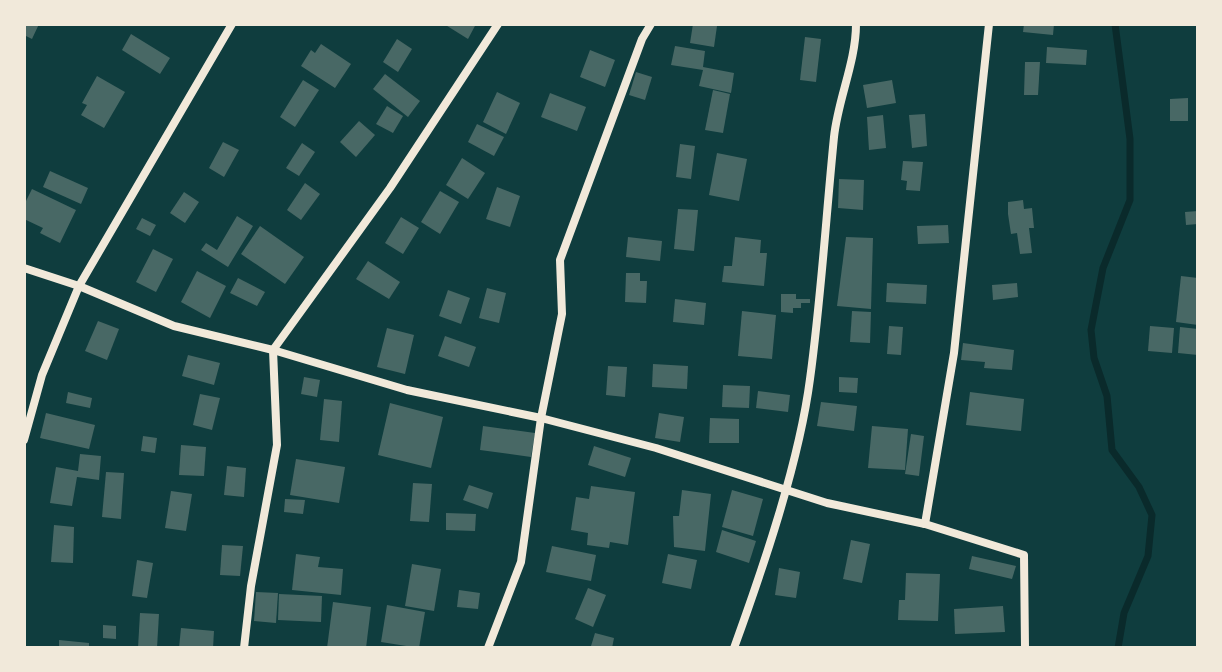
<svg xmlns="http://www.w3.org/2000/svg" width="1222" height="672" viewBox="0 0 1222 672" font-family="'Alegreya Sans',sans-serif">
  <style>
    .lines { fill: none; stroke-linecap: round; stroke-linejoin: round }
    .stream { stroke: #0a2a2b; stroke-width: 7 }
    .building { fill: #486865 }
    .minor { stroke: #f1e9da; stroke-width: 8 }
  </style>
  <rect width="100%" height="100%" fill="#0f3d3e"/>
  <g class="lines">
    <path class="stream" d="M1115,24L1130,139V200L1103,268L1091,330L1094,358L1107,396L1112,450L1139,487L1152,515L1148,556L1124,613L1118,648"/>
  </g>
  <g class="building">
    <path d="M24,24H39L32,39L24,35Z"/>
    <path d="M444,24H476L468,39Z"/>
    <path d="M693,24L717,26L714,47L690,43Z"/>
    <path d="M1024,24H1054L1053,35L1023,32Z"/>
    <path d="M131,34L170,58L160,74L122,50Z"/>
    <path d="M805,37L821,39L816,82L800,80Z"/>
    <path d="M397,39L412,49L398,72L383,62Z"/>
    <path d="M321,44L351,64L335,88L301,66L311,50L315,53Z"/>
    <path d="M675,46L705,51L703,67L734,73L731,93L699,86L703,70L671,65Z"/>
    <path d="M1047,47L1087,50L1086,65L1046,63Z"/>
    <path d="M590,50L615,60L605,87L580,77Z"/>
    <path d="M1025,62H1040L1038,95H1024Z"/>
    <path d="M636,72L652,77L645,100L629,95Z"/>
    <path d="M385,74L420,101L408,117L373,89Z"/>
    <path d="M97,76L125,92L104,128L81,115L87,105L82,103Z"/>
    <path d="M303,80L319,90L295,127L280,117Z"/>
    <path d="M892,80L896,103L867,108L863,85Z"/>
    <path d="M713,90L730,94L723,133L705,130Z"/>
    <path d="M497,92L520,103L506,134L483,122Z"/>
    <path d="M550,93L586,107L577,131L541,117Z"/>
    <path d="M1188,98V121H1170V99Z"/>
    <path d="M387,106L403,116L393,133L376,124Z"/>
    <path d="M925,114L927,146L912,148L909,115Z"/>
    <path d="M883,115L886,148L869,150L867,117Z"/>
    <path d="M359,121L375,135L356,157L340,142Z"/>
    <path d="M477,124L504,137L494,156L468,142Z"/>
    <path d="M223,142L239,150L224,177L209,168Z"/>
    <path d="M302,143L315,152L299,176L286,168Z"/>
    <path d="M680,144L695,146L691,179L676,177Z"/>
    <path d="M717,153L747,159L739,201L709,195Z"/>
    <path d="M462,158L485,173L468,199L446,185Z"/>
    <path d="M903,161L923,162L920,191L906,190L907,181L901,180Z"/>
    <path d="M50,171L88,188L81,204L43,187Z"/>
    <path d="M839,179L864,180L863,210L838,208Z"/>
    <path d="M305,183L320,194L301,220L287,210Z"/>
    <path d="M497,187L520,196L510,227L486,219Z"/>
    <path d="M32,189L76,210L60,243L40,233L43,228L24,219V205Z"/>
    <path d="M440,191L459,202L440,234L421,222Z"/>
    <path d="M184,192L199,202L185,223L170,213Z"/>
    <path d="M1023,200L1024,209L1032,208L1034,228H1029L1032,253L1020,254L1017,233L1011,234L1008,214V202Z"/>
    <path d="M678,209L698,210L694,251L674,249Z"/>
    <path d="M1198,211V224L1186,225L1185,212Z"/>
    <path d="M237,216L253,226L228,267L201,250L206,243L217,250Z"/>
    <path d="M401,217L419,228L403,254L385,243Z"/>
    <path d="M142,218L156,225L150,236L136,229Z"/>
    <path d="M948,225L949,243L918,244L917,226Z"/>
    <path d="M260,226L304,257L285,284L241,254Z"/>
    <path d="M628,237L662,241L660,261L626,257Z"/>
    <path d="M735,237L761,240L760,253H767L764,286L722,282L724,266H732Z"/>
    <path d="M846,237L873,238L871,309L837,306Z"/>
    <path d="M153,249L173,259L156,292L136,282Z"/>
    <path d="M368,261L400,282L389,299L356,279Z"/>
    <path d="M197,271L226,286L210,318L181,302Z"/>
    <path d="M626,273H640V281H647L646,303L625,302Z"/>
    <path d="M1181,276L1198,278V325L1176,322Z"/>
    <path d="M238,278L265,292L257,306L230,293Z"/>
    <path d="M887,283L927,285L926,304L886,302Z"/>
    <path d="M1017,283L1018,297L993,300L992,285Z"/>
    <path d="M487,288L506,293L499,323L479,318Z"/>
    <path d="M448,290L470,298L461,324L439,316Z"/>
    <path d="M781,294H796V299H810V303H801V308H793V313L781,312Z"/>
    <path d="M675,299L706,303L704,325L673,322Z"/>
    <path d="M742,311L776,315L772,359L738,356Z"/>
    <path d="M852,311L871,312L870,343L850,342Z"/>
    <path d="M98,321L119,329L107,360L85,351Z"/>
    <path d="M889,326L903,327L901,355L887,354Z"/>
    <path d="M1150,326L1174,328L1172,353L1148,351Z"/>
    <path d="M1180,327L1198,329V355L1178,353Z"/>
    <path d="M387,328L414,335L405,374L377,367Z"/>
    <path d="M445,336L476,347L469,367L438,356Z"/>
    <path d="M963,343L1014,350L1012,370L984,368L985,362L961,360Z"/>
    <path d="M188,355L220,363L214,385L182,376Z"/>
    <path d="M653,364L688,366L687,389L652,387Z"/>
    <path d="M608,366L627,367L625,397L606,395Z"/>
    <path d="M304,377L320,380L317,397L301,394Z"/>
    <path d="M839,377L858,378L857,393L839,392Z"/>
    <path d="M723,385L750,386L749,408L722,407Z"/>
    <path d="M758,391L790,395L788,412L756,408Z"/>
    <path d="M68,392L92,398L90,408L66,403Z"/>
    <path d="M970,392L1024,399L1021,431L966,425Z"/>
    <path d="M200,394L220,398L212,430L193,425Z"/>
    <path d="M324,399L342,401L339,442L320,440Z"/>
    <path d="M821,402L857,406L854,431L817,426Z"/>
    <path d="M390,403L443,417L431,468L378,455Z"/>
    <path d="M46,413L95,425L89,449L40,438Z"/>
    <path d="M659,413L684,417L680,442L655,438Z"/>
    <path d="M710,418L739,419V443H709Z"/>
    <path d="M483,426L535,433L531,457L480,450Z"/>
    <path d="M872,426L908,429L905,470L868,468Z"/>
    <path d="M911,434L924,436L919,476L905,474Z"/>
    <path d="M143,436L157,438L155,453L141,451Z"/>
    <path d="M181,445L206,447L204,476L179,475Z"/>
    <path d="M594,446L631,458L625,477L588,465Z"/>
    <path d="M80,454L101,456L99,480L77,477L72,506L50,503L56,467L78,471Z"/>
    <path d="M296,459L345,467L339,503L290,495Z"/>
    <path d="M227,466L246,468L244,497L224,495Z"/>
    <path d="M106,472L124,473L121,519L102,517Z"/>
    <path d="M413,483L432,484L429,522L410,521Z"/>
    <path d="M469,485L493,493L488,509L463,500Z"/>
    <path d="M591,486L635,492L628,545L610,542L609,548L587,545L588,533L571,530L576,497L589,499Z"/>
    <path d="M682,490L711,494L705,551L674,547L673,516H679Z"/>
    <path d="M732,490L763,499L753,536L722,527Z"/>
    <path d="M171,491L192,494L186,531L165,528Z"/>
    <path d="M285,499L305,500L303,514L284,512Z"/>
    <path d="M446,513L476,514L475,531L446,530Z"/>
    <path d="M54,525L74,527L73,563L51,562Z"/>
    <path d="M722,530L756,541L749,563L716,552Z"/>
    <path d="M851,540L870,544L862,583L843,579Z"/>
    <path d="M222,545L243,546L240,576L220,575Z"/>
    <path d="M552,546L596,555L591,581L546,572Z"/>
    <path d="M296,554L320,557L318,567L343,569L341,595L292,590Z"/>
    <path d="M668,554L697,560L691,589L662,583Z"/>
    <path d="M972,556L1016,566L1012,579L969,569Z"/>
    <path d="M137,560L153,563L147,598L132,596Z"/>
    <path d="M412,564L441,569L434,611L405,606Z"/>
    <path d="M779,568L800,572L796,598L775,595Z"/>
    <path d="M906,573L940,574L938,621L898,620L899,600H905Z"/>
    <path d="M588,588L606,595L593,627L575,619Z"/>
    <path d="M459,590L480,593L478,609L457,607Z"/>
    <path d="M256,592L278,593L276,623L254,621Z"/>
    <path d="M279,594L322,596L321,622L278,620Z"/>
    <path d="M333,602L371,607L366,648H327Z"/>
    <path d="M387,605L425,612L419,648L381,642Z"/>
    <path d="M1003,606L1005,632L955,634L954,609Z"/>
    <path d="M140,613L159,614L157,648H138Z"/>
    <path d="M103,625L116,626V639L103,638Z"/>
    <path d="M181,628L214,631L213,648H179Z"/>
    <path d="M595,633L614,638L612,648L591,646Z"/>
    <path d="M59,640L89,643V648H59Z"/>
  </g>
  <g class="lines">
    <g class="minor">
      <path d="M24,268L79,286L174,326L273,350L407,390L541,418L656,448L827,503L925,524L1024,555L1025,648"/>
      <path d="M24,440L42,375L79,286L232,24"/>
      <path d="M925,524L954,353L989,24"/>
      <path d="M244,648L251,586L277,445L273,350L390,188L498,24"/>
      <path d="M488,648L521,562L541,418L562,314L560,260L642,39L651,24"/>
      <path d="M734,648C763,568 799,463 810,379C821,299 826,217 834,137C838,99 856,62 856,24"/>
    </g>
  </g>
  <rect width="1222" height="672" fill="none" stroke="#f1e9da" stroke-width="52"/>
</svg>
